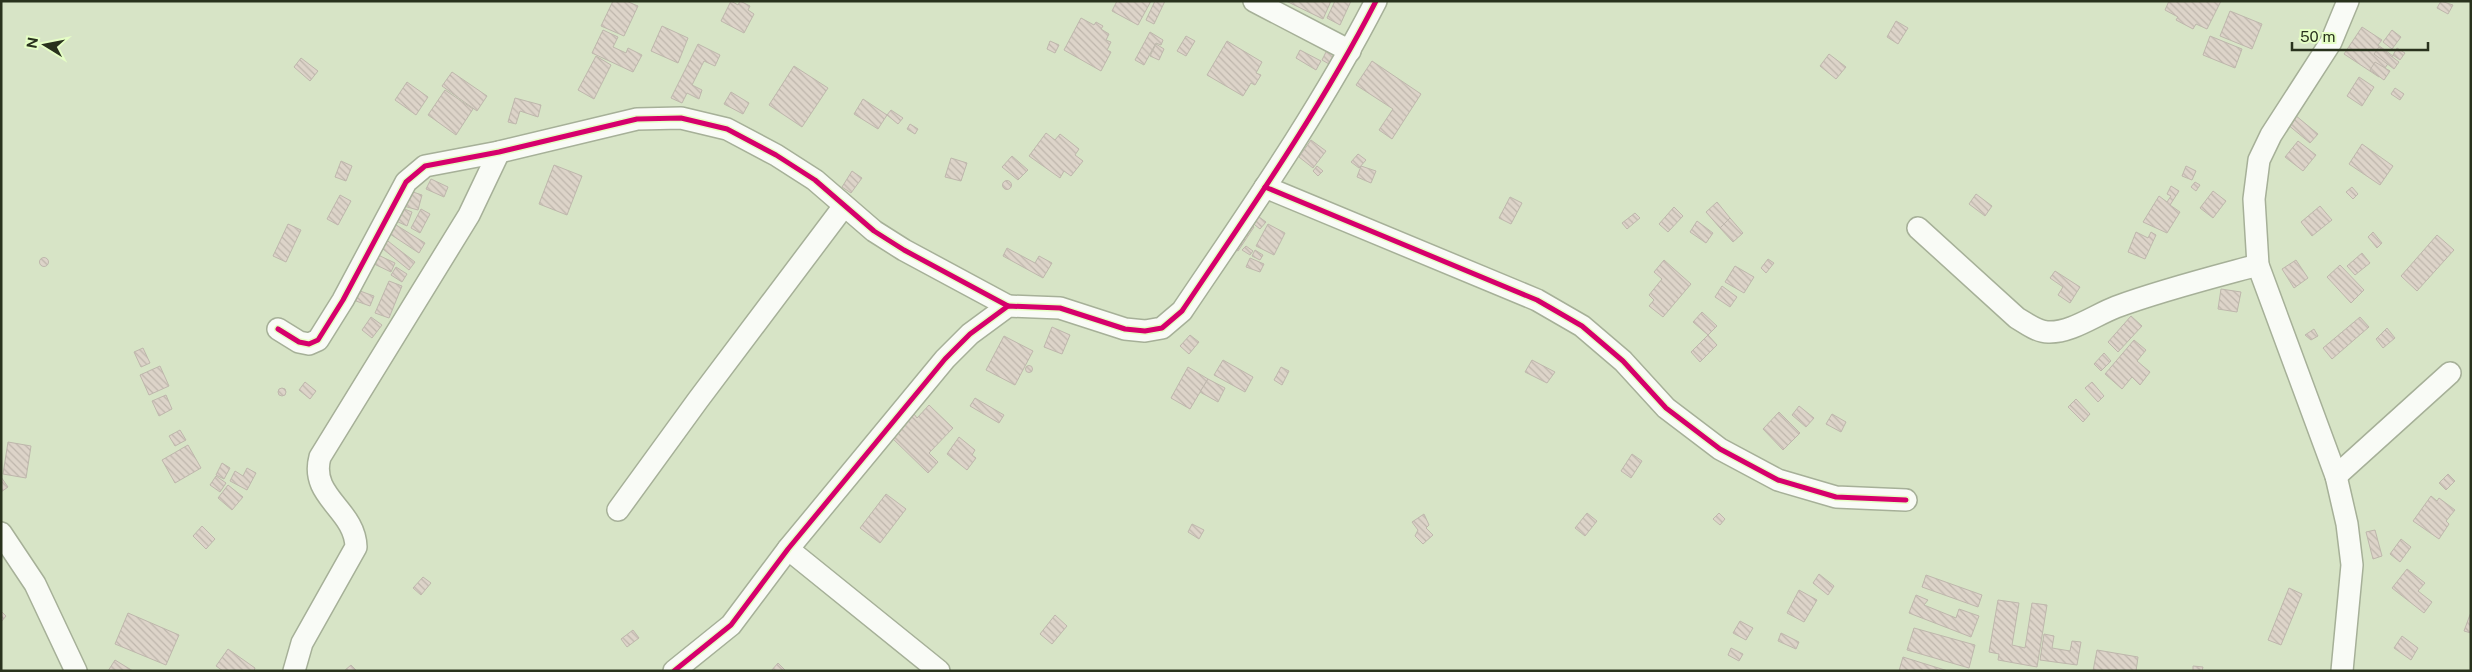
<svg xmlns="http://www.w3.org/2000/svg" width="2472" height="672" viewBox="0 0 2472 672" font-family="'Public Sans',sans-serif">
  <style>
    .building { fill: url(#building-back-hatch); stroke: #beb7ac }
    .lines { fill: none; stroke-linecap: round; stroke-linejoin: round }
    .minor-casing { stroke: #a6b098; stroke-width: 24 }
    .minor { stroke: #f9fbf6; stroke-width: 21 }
    .cycleway-casing { stroke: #e5fec5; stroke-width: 8 }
    .cycleway { stroke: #d6006c; stroke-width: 5 }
  </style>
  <defs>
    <pattern id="building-back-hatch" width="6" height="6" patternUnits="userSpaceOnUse" patternTransform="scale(1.25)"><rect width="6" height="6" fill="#ddd4c9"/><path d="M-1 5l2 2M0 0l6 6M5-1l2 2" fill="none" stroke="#beb6ac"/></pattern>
  </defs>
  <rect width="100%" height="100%" fill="#d7e4c6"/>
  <g class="building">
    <path d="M613,1H626L638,6L624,36L601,26Z"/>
    <path d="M731,1L738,5L740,1L750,6L748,10L754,14L744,33L721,21Z"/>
    <path d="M1117,1H1151L1138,25L1112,11Z"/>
    <path d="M1155,1H1165L1154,24L1146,20Z"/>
    <path d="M1286,1H1331L1323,19Z"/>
    <path d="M1335,1H1351L1340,25L1327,18Z"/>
    <path d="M2169,1H2221L2207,29L2196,24L2193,29L2176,20L2178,17L2165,10Z"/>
    <path d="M2441,1L2453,5L2448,14L2437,8Z"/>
    <path d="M2230,11L2262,24L2252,49L2220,36Z"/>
    <path d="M1081,18L1094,25L1096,22L1103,26L1101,29L1109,34L1106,40L1111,42L1107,50L1111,52L1101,71L1064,50Z"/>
    <path d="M1896,21L1908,28L1898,44L1887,37Z"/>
    <path d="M662,26L688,38L678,63L651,51Z"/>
    <path d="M2362,27L2382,40L2378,45L2393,56L2379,77L2344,54Z"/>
    <path d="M603,30L618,37L613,47L626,53L628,48L642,55L633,72L592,53Z"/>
    <path d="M2392,30L2401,37L2392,49L2383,42Z"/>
    <path d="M1150,32L1163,40L1161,45L1156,43L1144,65L1135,60Z"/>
    <path d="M1186,36L1195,41L1186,56L1177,51Z"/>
    <path d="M2210,36L2242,49L2235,68L2203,55Z"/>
    <path d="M1050,41L1059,45L1055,53L1047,49Z"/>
    <path d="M1227,41L1262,62L1256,73L1261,75L1255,85L1251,83L1243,96L1207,75Z"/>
    <path d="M698,44L720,55L715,66L704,61L692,85L702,90L699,99L687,93L682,103L671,98Z"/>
    <path d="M1156,44L1164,49L1159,60L1150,56Z"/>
    <path d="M2379,47L2399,62L2394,69L2374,54Z"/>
    <path d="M2397,48L2405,53L2400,60L2393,55Z"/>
    <path d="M1300,50L1321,61L1316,70L1296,58Z"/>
    <path d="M1327,50L1335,54L1329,64L1322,60Z"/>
    <path d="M1829,54L1846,67L1836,79L1820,66Z"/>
    <path d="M596,56L611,65L594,99L578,90Z"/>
    <path d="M301,58L318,71L310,81L294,67Z"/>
    <path d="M1372,61L1421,94L1392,139L1379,130L1393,109L1356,85Z"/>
    <path d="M2375,62L2390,71L2384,80L2370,70Z"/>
    <path d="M794,66L828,88L802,127L769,105Z"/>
    <path d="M452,72L487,96L477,111L442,86Z"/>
    <path d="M2359,77L2374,87L2362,106L2347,96Z"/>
    <path d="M407,82L428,97L416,115L395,100Z"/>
    <path d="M2395,88L2404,94L2400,100L2391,94Z"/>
    <path d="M445,90L473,109L456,135L428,115Z"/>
    <path d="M731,92L749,103L743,114L724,104Z"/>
    <path d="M515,98L541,105L538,117L520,111L516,124L508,122Z"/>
    <path d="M863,99L887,115L878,129L854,114Z"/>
    <path d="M891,110L903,118L898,124L887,115Z"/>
    <path d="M2295,115L2318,134L2310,143L2287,124Z"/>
    <path d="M910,124L918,129L915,134L907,129Z"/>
    <path d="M1046,133L1055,140L1060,134L1079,149L1075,155L1083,161L1071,176L1064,171L1060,178L1029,156Z"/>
    <path d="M1311,140L1326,151L1313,168L1299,157Z"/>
    <path d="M2298,141L2316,155L2303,171L2285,157Z"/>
    <path d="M2362,144L2393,166L2380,185L2349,164Z"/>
    <path d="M1358,154L1366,160L1359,168L1351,162Z"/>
    <path d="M1012,156L1028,170L1018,180L1002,167Z"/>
    <path d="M951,158L967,163L961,181L945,177Z"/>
    <path d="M341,161L352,166L346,181L335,177Z"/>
    <path d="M554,165L582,176L567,215L539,204Z"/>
    <path d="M1317,166L1323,171L1318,176L1313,171Z"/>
    <path d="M1361,166L1376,171L1371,183L1357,177Z"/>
    <path d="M2186,166L2196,171L2192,180L2182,176Z"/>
    <path d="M852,171L862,178L851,193L842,187Z"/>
    <path d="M431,179L448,187L444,197L426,189Z"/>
    <circle cx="1007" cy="185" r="4.5"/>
    <path d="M2195,182L2200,185L2196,191L2191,187Z"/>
    <path d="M2171,186L2179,191L2170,205L2180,212L2167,233L2143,222L2159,196L2167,202L2171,196L2167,194Z"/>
    <path d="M2352,187L2358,194L2353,199L2346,192Z"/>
    <path d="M404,189L422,195L418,210L400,205Z"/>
    <path d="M2213,191L2226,201L2213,218L2200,208Z"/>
    <path d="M1976,194L1992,206L1985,216L1969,204Z"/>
    <path d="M340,195L351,201L338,225L327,219Z"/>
    <path d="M1510,197L1522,203L1511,224L1499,218Z"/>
    <path d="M1717,202L1730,218L1720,228L1706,212Z"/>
    <path d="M2320,206L2332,220L2312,236L2301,222Z"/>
    <path d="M1674,207L1683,216L1668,232L1659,224Z"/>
    <path d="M402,208L412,212L407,226L396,221Z"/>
    <path d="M421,209L430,214L420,233L411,228Z"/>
    <path d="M1635,213L1640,218L1627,229L1622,223Z"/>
    <path d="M1255,214L1266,222L1260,229L1250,221Z"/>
    <path d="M1730,218L1743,233L1733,242L1720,228Z"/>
    <path d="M1246,221L1254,227L1238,251L1230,246Z"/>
    <path d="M1697,221L1713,233L1706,243L1690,232Z"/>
    <path d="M393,223L425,243L419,253L387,232Z"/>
    <path d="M288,224L301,230L286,262L273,256Z"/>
    <path d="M1268,224L1285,233L1274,255L1256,246Z"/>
    <path d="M2136,232L2148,238L2151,232L2156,235L2145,259L2128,252Z"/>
    <path d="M2373,232L2382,243L2377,248L2368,237Z"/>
    <path d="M2437,235L2454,250L2417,291L2401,276Z"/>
    <path d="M384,238L415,262L409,270L378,245Z"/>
    <path d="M1246,246L1253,251L1250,255L1242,250Z"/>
    <path d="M1007,248L1035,263L1039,256L1052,263L1043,278L1003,256Z"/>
    <path d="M1255,250L1263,255L1260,260L1252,256Z"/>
    <path d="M2362,253L2370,263L2355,275L2347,266Z"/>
    <path d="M376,254L395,263L391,272L372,263Z"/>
    <circle cx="44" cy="262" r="4.5"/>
    <path d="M1250,258L1264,264L1260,272L1246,267Z"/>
    <path d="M1768,259L1774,263L1766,273L1761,268Z"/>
    <path d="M1664,260L1691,284L1663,317L1649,306L1654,300L1649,295L1662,279L1654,272Z"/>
    <path d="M2296,260L2308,278L2294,288L2282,269Z"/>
    <path d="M2340,265L2364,290L2351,303L2327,277Z"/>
    <path d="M1735,266L1754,277L1744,293L1725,282Z"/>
    <path d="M396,267L407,274L402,282L391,275Z"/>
    <path d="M2055,271L2080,287L2070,303L2058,295L2063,287L2050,278Z"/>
    <path d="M389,281L402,286L389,318L375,313Z"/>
    <path d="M1722,286L1737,297L1730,307L1715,297Z"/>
    <path d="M2221,289L2241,292L2237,312L2218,309Z"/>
    <path d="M360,291L374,296L370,306L356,301Z"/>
    <path d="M1702,312L1717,326L1708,335L1693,322Z"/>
    <path d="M2131,316L2142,326L2118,352L2108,342Z"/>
    <path d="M371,317L382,325L372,338L362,330Z"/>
    <path d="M2360,317L2369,327L2332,359L2323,348Z"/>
    <path d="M1052,327L1070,335L1062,354L1044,347Z"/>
    <path d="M2387,328L2395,338L2383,348L2376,339Z"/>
    <path d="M2314,329L2318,336L2311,340L2305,335Z"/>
    <path d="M1190,335L1199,342L1189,354L1180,346Z"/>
    <path d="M1708,335L1717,345L1700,362L1691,352Z"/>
    <path d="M1004,336L1033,351L1015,385L986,370Z"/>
    <path d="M2134,340L2146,350L2137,361L2150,372L2140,385L2132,377L2122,389L2105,374Z"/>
    <path d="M143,348L150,363L141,367L134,352Z"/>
    <path d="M2104,353L2111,361L2101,371L2094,364Z"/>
    <path d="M1223,360L1253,377L1245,392L1214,375Z"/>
    <path d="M1532,360L1555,372L1547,383L1525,372Z"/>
    <circle cx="1029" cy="369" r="3.5"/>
    <path d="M160,366L169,386L149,395L140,375Z"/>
    <path d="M1188,367L1208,379L1190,409L1171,398Z"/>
    <path d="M1281,367L1289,371L1282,385L1274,380Z"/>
    <path d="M1208,379L1225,388L1218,402L1200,392Z"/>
    <path d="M305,382L316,391L310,399L299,390Z"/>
    <path d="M2092,382L2104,396L2098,402L2085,388Z"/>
    <circle cx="282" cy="392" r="4"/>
    <path d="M166,395L172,409L159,416L152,401Z"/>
    <path d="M975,398L1004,415L999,423L970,406Z"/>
    <path d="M2076,399L2090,414L2083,422L2068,407Z"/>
    <path d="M929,405L953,428L929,453L938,462L928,473L891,437L914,414L917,418Z"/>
    <path d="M1799,406L1814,418L1806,427L1792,415Z"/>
    <path d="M1779,412L1800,433L1783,450L1763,429Z"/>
    <path d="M1832,414L1846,422L1841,432L1826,424Z"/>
    <path d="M180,430L186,440L175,446L169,436Z"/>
    <path d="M959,437L975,450L972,455L976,458L967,470L947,454Z"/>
    <path d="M8,442L31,446L26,478L3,474Z"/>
    <path d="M188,445L201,468L175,483L162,460Z"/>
    <path d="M1632,454L1642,461L1631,478L1621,471Z"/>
    <path d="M222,463L230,468L224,479L216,475Z"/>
    <path d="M247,468L256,473L247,490L230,481L235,471L243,476Z"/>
    <path d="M2448,474L2455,481L2446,490L2439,483Z"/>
    <path d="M216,476L226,483L220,492L210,485Z"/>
    <path d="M1,477L8,487L1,492Z"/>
    <path d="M228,485L243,497L232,510L218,498Z"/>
    <path d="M886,494L906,509L880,543L860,528Z"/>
    <path d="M2431,496L2437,501L2439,498L2455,510L2446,521L2449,524L2439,539L2413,521Z"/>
    <path d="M1587,513L1597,521L1585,536L1575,528Z"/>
    <path d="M1719,513L1725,519L1720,525L1713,519Z"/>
    <path d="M1424,514L1429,525L1426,528L1433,535L1423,544L1415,536L1418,530L1412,522Z"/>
    <path d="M1192,524L1204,530L1199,539L1188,532Z"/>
    <path d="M202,526L215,539L206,549L193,536Z"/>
    <path d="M2375,530L2382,556L2373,559L2366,532Z"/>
    <path d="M2401,539L2411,547L2400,562L2390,554Z"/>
    <path d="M2407,569L2425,583L2418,591L2432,602L2424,613L2392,588Z"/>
    <path d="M1819,574L1834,586L1828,595L1813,583Z"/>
    <path d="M1926,575L1982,595L1978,607L1922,587Z"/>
    <path d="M423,577L431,583L421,595L413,588Z"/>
    <path d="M2289,588L2302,594L2281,645L2268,640Z"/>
    <path d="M1799,590L1817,600L1804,622L1787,613Z"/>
    <path d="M1916,595L1928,600L1924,605L1956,618L1959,609L1979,616L1971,637L1909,613Z"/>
    <path d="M1998,600L2019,603L2012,645L2025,648L2032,603L2047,605L2037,667L1998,660L1999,654L1989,652Z"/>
    <path d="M1,611L6,616L1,622Z"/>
    <path d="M2471,612V633L2464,631Z"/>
    <path d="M128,613L179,635L166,665L115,644Z"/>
    <path d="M1055,615L1067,626L1052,644L1040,634Z"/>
    <path d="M1740,621L1753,628L1746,640L1733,633Z"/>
    <path d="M1914,628L1975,645L1969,668L1907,650Z"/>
    <path d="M633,630L639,638L627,647L621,639Z"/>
    <path d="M1781,633L1799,642L1796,649L1778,641Z"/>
    <path d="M2044,634L2054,636L2052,648L2070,651L2072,641L2081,642L2077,665L2040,660Z"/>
    <path d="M2402,636L2418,648L2411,660L2394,648Z"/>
    <path d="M1731,648L1743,654L1739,661L1728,655Z"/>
    <path d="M228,649L255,668L254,671H223L216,666Z"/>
    <path d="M2097,650L2138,657L2136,671H2093Z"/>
    <path d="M1903,657L1948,671H1899Z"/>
    <path d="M115,660L133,671H108Z"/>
    <path d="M778,663L786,671H771Z"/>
    <path d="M351,665L357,671H344Z"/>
    <path d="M2193,666L2203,667L2202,671H2193Z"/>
  </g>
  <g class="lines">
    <g class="minor-casing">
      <g id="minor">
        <path d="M1254,1L1350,51"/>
        <path d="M1265,187L1537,300L1582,326L1623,361L1666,408L1720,449L1778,480L1836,497L1906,500"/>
        <path d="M1918,228L2017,318C2026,323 2037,332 2048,332C2071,333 2095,315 2116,307C2162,290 2210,278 2258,265"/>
        <path d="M278,329L299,342L309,344L318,340L343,300L406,182L425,166L499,152L637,119L681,118L727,129L776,155L815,180L874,231L904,250L1008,306"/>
        <path d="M2336,476L2450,373"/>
        <path d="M618,510L698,400L844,206"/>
        <path d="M1,533L35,584L76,671"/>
        <path d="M788,549L939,671"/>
        <path d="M294,671L302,643L356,547C355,509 309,497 320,457L469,215L499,152"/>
        <path d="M674,671L731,625L788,549L945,359L970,334L1008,306L1060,308L1125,329L1145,331L1162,328L1182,311C1250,210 1320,110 1376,1"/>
        <path d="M2342,671L2352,565L2347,524L2336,476L2258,265L2254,199L2259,160L2271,135L2331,42L2348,1"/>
      </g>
    </g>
    <use href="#minor" class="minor"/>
    <g class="cycleway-casing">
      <g id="cycleway">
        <path d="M1265,187L1537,300L1582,326L1623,361L1666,408L1720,449L1778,480L1836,497L1906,500"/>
        <path d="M278,329L299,342L309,344L318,340L343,300L406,182L425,166L499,152L637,119L681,118L727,129L776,155L815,180L874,231L904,250L1008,306"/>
        <path d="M674,671L731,625L788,549L945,359L970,334L1008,306L1060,308L1125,329L1145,331L1162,328L1182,311C1250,210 1320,110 1376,1"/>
      </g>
    </g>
    <use href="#cycleway" class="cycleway"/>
  </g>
  <rect width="2472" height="672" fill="none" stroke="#29321d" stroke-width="5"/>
  <g transform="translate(45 45) rotate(280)" stroke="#e5fec5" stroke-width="4" paint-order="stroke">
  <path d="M0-4L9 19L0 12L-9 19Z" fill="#29321d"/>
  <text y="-8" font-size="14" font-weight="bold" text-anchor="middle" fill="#29321d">N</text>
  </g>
  <path d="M2292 42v8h136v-8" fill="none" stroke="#29321d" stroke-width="2.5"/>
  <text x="2300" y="42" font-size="15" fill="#29321d" stroke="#e5fec5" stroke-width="4" paint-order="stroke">50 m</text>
</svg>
